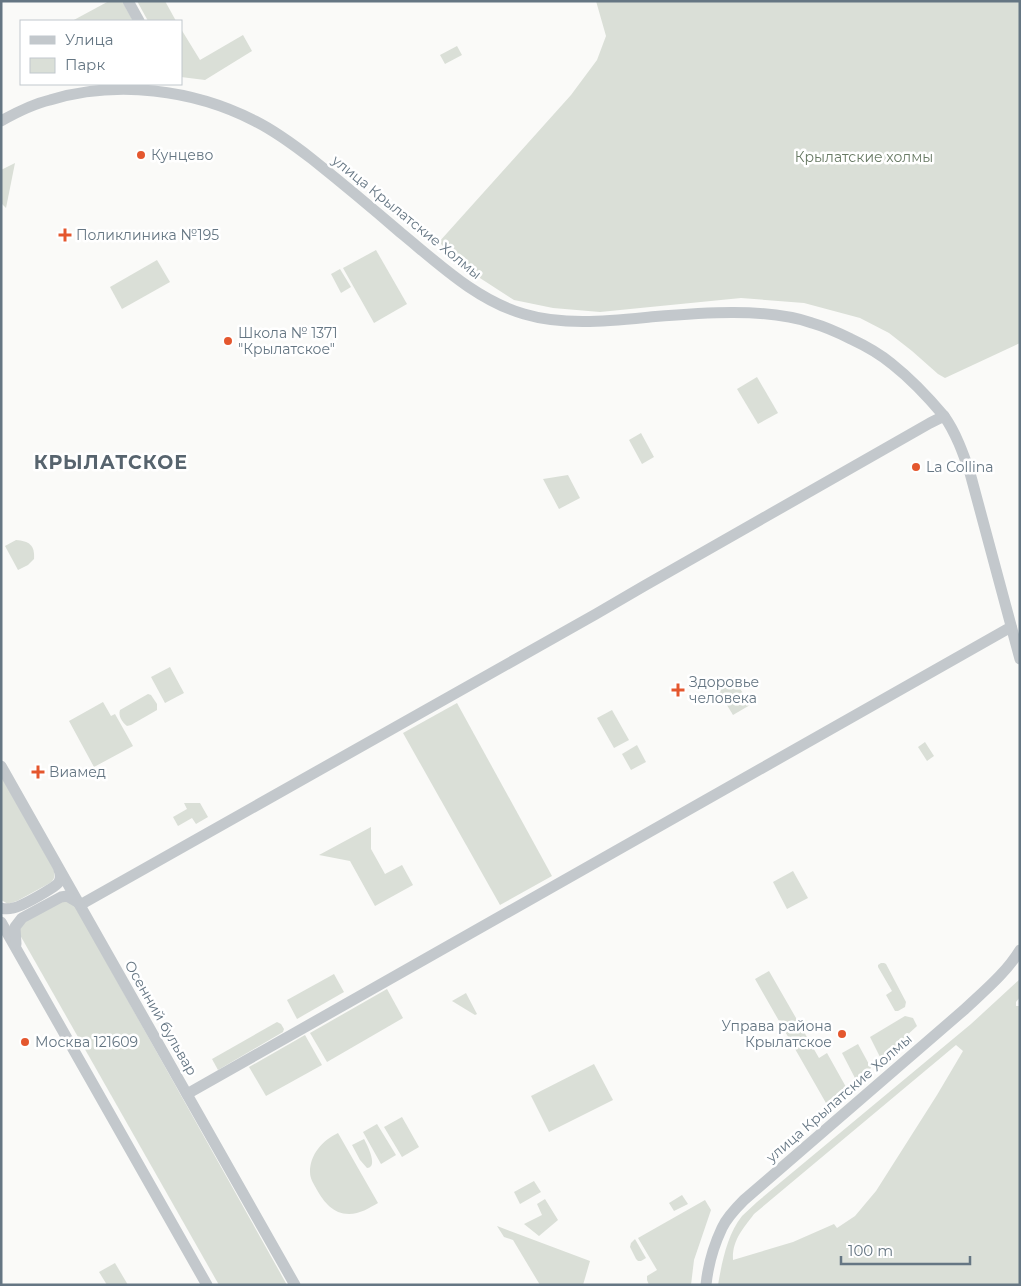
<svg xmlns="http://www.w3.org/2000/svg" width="1021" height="1286" viewBox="0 0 1021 1286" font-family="Montserrat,sans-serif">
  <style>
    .green { fill: #dadfd7; fill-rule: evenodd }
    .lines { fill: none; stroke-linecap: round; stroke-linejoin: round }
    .minor { stroke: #c3c8cc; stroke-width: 11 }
    .poi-dot { fill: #e4572e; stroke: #fff; stroke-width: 2 }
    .labels { text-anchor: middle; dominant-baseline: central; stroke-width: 5; stroke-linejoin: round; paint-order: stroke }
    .poi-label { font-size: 14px; fill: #657683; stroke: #fff; text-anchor: start }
    .park-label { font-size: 14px; fill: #687a64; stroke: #fff }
    .street-label { font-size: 14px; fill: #657683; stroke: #fff }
    .district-label { font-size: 19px; font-weight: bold; letter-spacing: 1px; fill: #57646e; stroke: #fff }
  </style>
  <rect width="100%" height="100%" fill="#fafaf8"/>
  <g class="green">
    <path d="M109,1H122L133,21H72Z"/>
    <path d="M137,1H165L176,21H148Z"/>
    <path d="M596,1H1020V343L945,378L938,374L912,351L889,333L860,318L804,303L741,298L600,312L553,308L514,300L466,269L439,242L571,95L597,60L606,36Z"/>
    <path d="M181,29L200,60L243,35L252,51L205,80L181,77Z"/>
    <path d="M457,46L462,55L445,64L440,55Z"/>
    <path d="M15,163L6,208L1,203V170Z"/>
    <path d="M376,250L407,304L374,323L343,268Z"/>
    <path d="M157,260L170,282L122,309L110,287Z"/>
    <path d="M340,269L351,287L341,293L331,274Z"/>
    <path d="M757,377L778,413L758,424L737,389Z"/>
    <path d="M641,433L654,457L642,464L629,440Z"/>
    <path d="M568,475L580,498L559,509L543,479Z"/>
    <path d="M16,540C29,541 35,545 34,559L28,565L18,570L5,546Z"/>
    <path d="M170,667L184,693L165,703L151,677Z"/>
    <path d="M733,677L750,705L733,715L716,687Z"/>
    <path d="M148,694L151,695L157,704V710L131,725L127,726C122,722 118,716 120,710Z"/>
    <path d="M103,702L111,716L115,714L133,746L94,767L69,721Z"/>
    <path d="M457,703L552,876L500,905L403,733Z"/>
    <path d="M612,710L629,740L614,748L597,718Z"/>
    <path d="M925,742L934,756L927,761L918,747Z"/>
    <path d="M637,745L646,762L631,770L622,754Z"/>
    <path d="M1,776L53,868C55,874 56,878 50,883L17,901L8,904L1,900Z"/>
    <path d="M184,803H200L208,817L196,824L192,818L178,826L173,817L187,809Z"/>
    <path d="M371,827V849L385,874L402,865L413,885L375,906L350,861L319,855Z"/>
    <path d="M793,871L808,898L787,909L773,882Z"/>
    <path d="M61,900L72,902L84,922L287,1285H219L20,935V925Z"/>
    <path d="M881,963H884L886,964L906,1002L905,1007L898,1011H895L886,995L892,991L878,967V965Z"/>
    <path d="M769,971L819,1058L827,1053L846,1087L826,1103L755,979Z"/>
    <path d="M334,974L344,992L297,1019L287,1000Z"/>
    <path d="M1020,979V997L1016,1002V1006H1020V1285H718C722,1262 727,1235 742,1216C747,1211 752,1207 757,1202L971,1024ZM956,1045L963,1051L937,1095L876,1191L855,1216L837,1228L834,1224L793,1242L733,1260C732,1240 743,1229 754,1214Z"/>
    <path d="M387,989L403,1018L327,1062L310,1033Z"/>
    <path d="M466,993L477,1014L475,1015L452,1001Z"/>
    <path d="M905,1016L913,1018L917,1026L881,1059L870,1037Z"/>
    <path d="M277,1022L281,1024L284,1029L283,1032L218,1070L212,1059Z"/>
    <path d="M305,1035L322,1065L266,1096L249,1067Z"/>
    <path d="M858,1044L871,1068L856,1080L842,1053Z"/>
    <path d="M594,1064L613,1100L549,1132L531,1096Z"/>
    <path d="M402,1117L419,1147L402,1157L384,1127Z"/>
    <path d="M377,1124L396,1155L381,1164L363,1132Z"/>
    <path d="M338,1133L378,1203C369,1208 360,1214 349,1214C333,1214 324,1202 317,1190C314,1184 310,1179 310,1172C310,1154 323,1140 338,1133Z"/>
    <path d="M364,1139C367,1144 375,1161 371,1166C370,1167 369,1168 367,1168L360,1160L352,1145Z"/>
    <path d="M534,1181L541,1192L520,1204L514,1192Z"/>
    <path d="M682,1195L688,1204L674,1211L669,1203Z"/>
    <path d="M545,1199L558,1220L539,1236L524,1224L542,1215L537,1204Z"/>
    <path d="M705,1200L711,1210L694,1260L691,1285H649L647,1280V1276L657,1270L638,1238Z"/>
    <path d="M497,1226L590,1261L583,1285H540L513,1240L504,1237Z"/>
    <path d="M635,1239L646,1258L641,1261H638L636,1259L630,1247L631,1243Z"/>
    <path d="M115,1263L128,1285H107L99,1272Z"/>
  </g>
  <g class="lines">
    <g class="minor">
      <path d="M128,1L139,21"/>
      <path d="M1,121C17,112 33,104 50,100C116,80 193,89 255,121C275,131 294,145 312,159C342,183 372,208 401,233C439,264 476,300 524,314C564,326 609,321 650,317C698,313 766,307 812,323C826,327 839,333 851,339C866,346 880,354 892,364C911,379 928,397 944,416C956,433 963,453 970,473L1020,659"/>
      <path d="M1,766L295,1285"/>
      <path d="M80,905L596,614L644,586L930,423L944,416"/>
      <path d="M1,908C5,909 9,909 13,908C21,907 56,887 59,882C61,878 61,874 59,870"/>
      <path d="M1,922L207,1285"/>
      <path d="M16,944L15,927L22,918L61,897L67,896L79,903"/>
      <path d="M187,1094L1011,627"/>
      <path d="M706,1285C708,1265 714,1245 722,1228C727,1217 736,1208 744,1200L965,1009C984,991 1006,973 1020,950"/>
    </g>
  </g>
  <g class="poi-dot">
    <circle cx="141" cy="155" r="5"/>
    <path d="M62.5 227.5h5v5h5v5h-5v5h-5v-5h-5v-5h5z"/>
    <circle cx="228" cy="341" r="5"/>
    <circle cx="916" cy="467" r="5"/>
    <path d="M675.5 682.5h5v5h5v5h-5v5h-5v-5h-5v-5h5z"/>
    <path d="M35.5 764.5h5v5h5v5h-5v5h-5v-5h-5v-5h5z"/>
    <circle cx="842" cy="1034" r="5"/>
    <circle cx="25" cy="1042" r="5"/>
  </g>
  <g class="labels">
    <g class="poi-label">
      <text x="151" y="155">Кунцево</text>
      <text x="76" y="235">Поликлиника №195</text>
      <text x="238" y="333">Школа № 1371<tspan x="238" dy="16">"Крылатское"</tspan></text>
      <text x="926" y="467">La Collina</text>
      <text x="689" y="682">Здоровье<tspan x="689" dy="16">человека</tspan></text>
      <text x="49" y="772">Виамед</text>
      <text x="832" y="1026" text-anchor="end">Управа района<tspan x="832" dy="16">Крылатское</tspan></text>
      <text x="35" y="1042">Москва 121609</text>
    </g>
    <g class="park-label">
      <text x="864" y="157">Крылатские холмы</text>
    </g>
    <g class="street-label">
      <text transform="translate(407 217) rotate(39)">улица Крылатские Холмы</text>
      <text transform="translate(161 1018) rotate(60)">Осенний бульвар</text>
      <text transform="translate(839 1098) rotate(-41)">улица Крылатские Холмы</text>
    </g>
    <g class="district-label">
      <text x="111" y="462">КРЫЛАТСКОЕ</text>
    </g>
  </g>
  <rect width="1021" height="1286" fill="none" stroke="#657683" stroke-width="5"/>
  <rect x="20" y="20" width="162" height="65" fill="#ffffff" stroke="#c1c8cd"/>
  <rect x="30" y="36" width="25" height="8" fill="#c3c8cc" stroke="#c1c8cd"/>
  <text x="65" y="45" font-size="15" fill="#657683">Улица</text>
  <rect x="30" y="58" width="25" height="15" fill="#dadfd7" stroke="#c1c8cd"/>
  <text x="65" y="70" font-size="15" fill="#657683">Парк</text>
  <path d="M841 1256v8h129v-8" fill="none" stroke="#657683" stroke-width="2.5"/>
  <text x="848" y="1256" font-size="15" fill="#657683" stroke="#ffffff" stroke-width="4" paint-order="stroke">100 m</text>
</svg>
